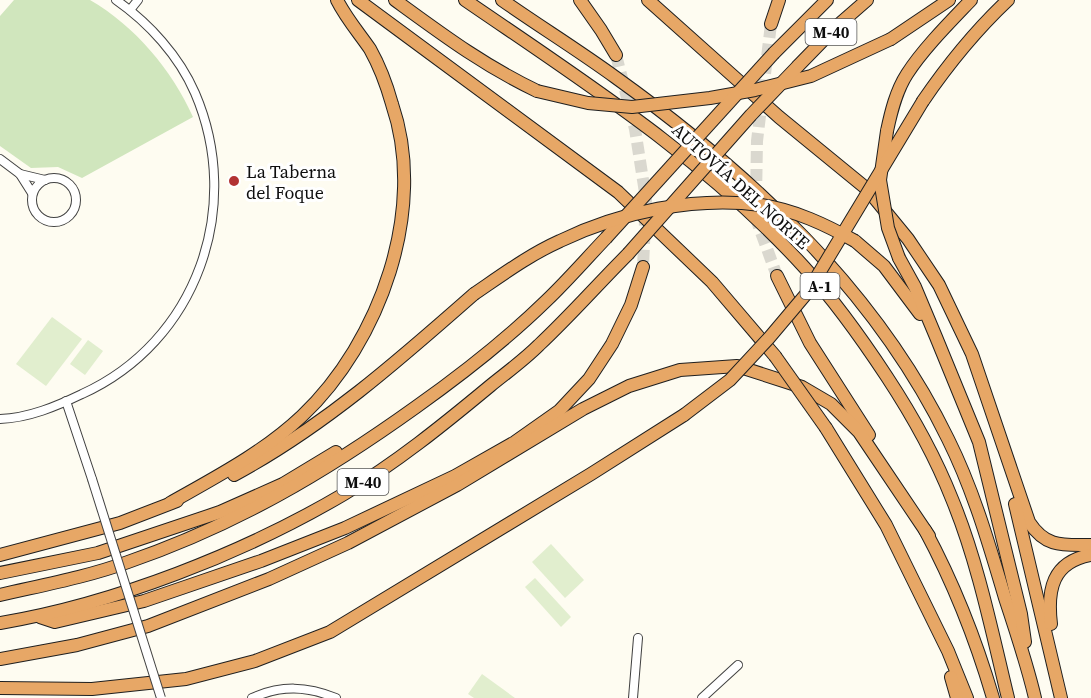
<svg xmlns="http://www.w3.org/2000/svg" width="1091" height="698" viewBox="0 0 1091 698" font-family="'Source Serif 4',serif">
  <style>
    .green { fill: #d0e6bd }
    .pitch { fill: #e1eece }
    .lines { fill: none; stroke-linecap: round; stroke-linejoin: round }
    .highway-tunnel { stroke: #dad8cf; stroke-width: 12; stroke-dasharray: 12 6; stroke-linecap: butt }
    .minor-casing { stroke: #414141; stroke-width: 10 }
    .highway-casing { stroke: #1f1f1f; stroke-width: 14 }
    .minor { stroke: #fff; stroke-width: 8 }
    .highway { stroke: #e7a766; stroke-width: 12 }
    .minor-bridge-casing { stroke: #414141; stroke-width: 10; stroke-linecap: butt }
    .highway-bridge-casing { stroke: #1f1f1f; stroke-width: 14; stroke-linecap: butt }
    .minor-bridge { stroke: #fff; stroke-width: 8 }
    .highway-bridge { stroke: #e7a766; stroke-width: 12 }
    .poi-dot { fill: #b23333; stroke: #fff; stroke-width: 2 }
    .labels { text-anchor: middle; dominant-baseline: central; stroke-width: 6; stroke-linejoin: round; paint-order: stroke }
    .shield { fill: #fff; stroke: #565656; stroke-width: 1.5 }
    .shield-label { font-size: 16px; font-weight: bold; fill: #0e0e0e }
    .poi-label { font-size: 18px; fill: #0e0e0e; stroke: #fff; text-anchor: start }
    .street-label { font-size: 18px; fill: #0e0e0e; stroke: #fff }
  </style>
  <rect width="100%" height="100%" fill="#fefcf1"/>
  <path class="green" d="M14,0H90C135,26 172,70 193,117L82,178L58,167L31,168L0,146V16Z"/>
  <g class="pitch">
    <path d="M52,317L82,339L46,386L16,364Z"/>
    <path d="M88,340L103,351L85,375L70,364Z"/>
    <path d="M551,544L584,580L565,598L532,562Z"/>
    <path d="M535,578L571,617L561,627L525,587Z"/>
    <path d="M482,674L515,698H474L468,694Z"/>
  </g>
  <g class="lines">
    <g class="highway-tunnel">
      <path d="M616,55L635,129L646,199L643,267"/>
      <path d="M756,199L757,141L771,24"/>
      <path d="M755,216L777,276"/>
    </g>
    <g class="minor-casing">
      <g id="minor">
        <path d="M130,10L138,0"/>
        <path d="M0,159L20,174L32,193"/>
        <path d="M20,174L45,180"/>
        <circle cx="54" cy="200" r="22"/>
        <path d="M66,401L92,479"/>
        <path d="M0,419C29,418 57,406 82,394C197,342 244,207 195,93C179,56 149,23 116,0"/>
        <path d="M252,698C281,685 307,686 336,698"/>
        <path d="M633,698L638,638"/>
        <path d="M702,698L738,665"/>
      </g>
    </g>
    <g class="highway-casing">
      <g id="highway">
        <path d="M358,0L618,192L712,282L775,356"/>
        <path d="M395,0C443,35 483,65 537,91"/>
        <path d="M465,0C583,81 707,160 804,267C835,301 862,339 887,377C912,415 935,456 952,499C978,562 992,632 1008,698"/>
        <path d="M502,0C539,26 578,50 615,77C749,173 875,289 948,439C973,489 989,544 1005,598C1016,631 1027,664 1035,698"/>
        <path d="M580,0L601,30L616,55"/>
        <path d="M648,0L779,117L867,189L908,239L939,285L972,354L1029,522C1046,548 1063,545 1091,545"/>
        <path d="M771,24L779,0"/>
        <path d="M891,39L949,0"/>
        <path d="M774,53L827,0"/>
        <path d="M798,66L836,27L867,0"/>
        <path d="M923,101C949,63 974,32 1008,0"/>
        <path d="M887,131C891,112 896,91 907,74C923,49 950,22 971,0"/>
        <path d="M855,241L884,266L920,314"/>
        <path d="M899,258L915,287L936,337L979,442L1021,614L1025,642"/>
        <path d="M777,276L810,343L869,435"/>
        <path d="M826,428L886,525L948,651L967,698"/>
        <path d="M234,475C323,427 398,361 474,294"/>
        <path d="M170,503C216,477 264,452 302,416C380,342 428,209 392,104C387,86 379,65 370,49C359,33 346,18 337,0"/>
        <path d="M1015,504L1061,698"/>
        <path d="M925,530C954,584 976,640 993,698"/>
        <path d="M0,555L120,523L177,501"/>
        <path d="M0,573L98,553L220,512L283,484L336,452"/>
        <path d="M0,595C43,585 87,577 128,562C235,525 324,473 416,407C461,375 506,340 546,301C567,281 586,259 606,238"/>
        <path d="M40,617L55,622L144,601L261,561L345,528L455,476L515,442L559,411L589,379L612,344L631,305L643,267"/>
        <path d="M0,623C114,604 244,553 344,494C396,463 443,425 490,386C506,373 524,360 539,345C570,316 598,284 628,254"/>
        <path d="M1051,624C1047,590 1052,562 1091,555"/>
        <path d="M0,659L77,645L148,626L269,579L348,543L457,485L583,409L629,386L680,370L737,366L802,387L831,404L859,432L929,536"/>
        <path d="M951,677L957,698"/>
        <path d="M0,688L92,689L186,679L255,661L330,632L591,474L684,415"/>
      </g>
    </g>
    <use href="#minor" class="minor"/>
    <use href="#highway" class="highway"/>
    <g class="minor-bridge-casing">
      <path id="minor-bridge" d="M92,479L161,698"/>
    </g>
    <g class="highway-bridge-casing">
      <g id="highway-bridge">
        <path d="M537,91L588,103L632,107L710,98L755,90L811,76L891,39"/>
        <path d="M887,131L880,180L888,228L899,258"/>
        <path d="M606,238L774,53"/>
        <path d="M628,254L751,115L798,66"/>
        <path d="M474,294C502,275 529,255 560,241C620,212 695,196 761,205C795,210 826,225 855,241"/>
        <path d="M775,356L826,428"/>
        <path d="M684,415L730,380L769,338L807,293L923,101"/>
      </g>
    </g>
    <use href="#minor-bridge" class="minor-bridge"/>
    <use href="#highway-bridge" class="highway-bridge"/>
  </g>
  <circle class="poi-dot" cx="234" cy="181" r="6"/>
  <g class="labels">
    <g class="shield">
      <rect x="805.5" y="19" width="51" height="26" rx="4.5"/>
      <rect x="800.5" y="273" width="39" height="26" rx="4.5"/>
      <rect x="337.5" y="469" width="51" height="26" rx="4.5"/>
    </g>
    <g class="shield-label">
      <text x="831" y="32">M-40</text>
      <text x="820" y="286">A-1</text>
      <text x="363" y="482">M-40</text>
    </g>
    <g class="poi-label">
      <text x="246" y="171">La Taberna<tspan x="246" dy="21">del Foque</tspan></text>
    </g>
    <g class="street-label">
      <text transform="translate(741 186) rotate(42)">AUTOVÍA DEL NORTE</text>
    </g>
  </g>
</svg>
